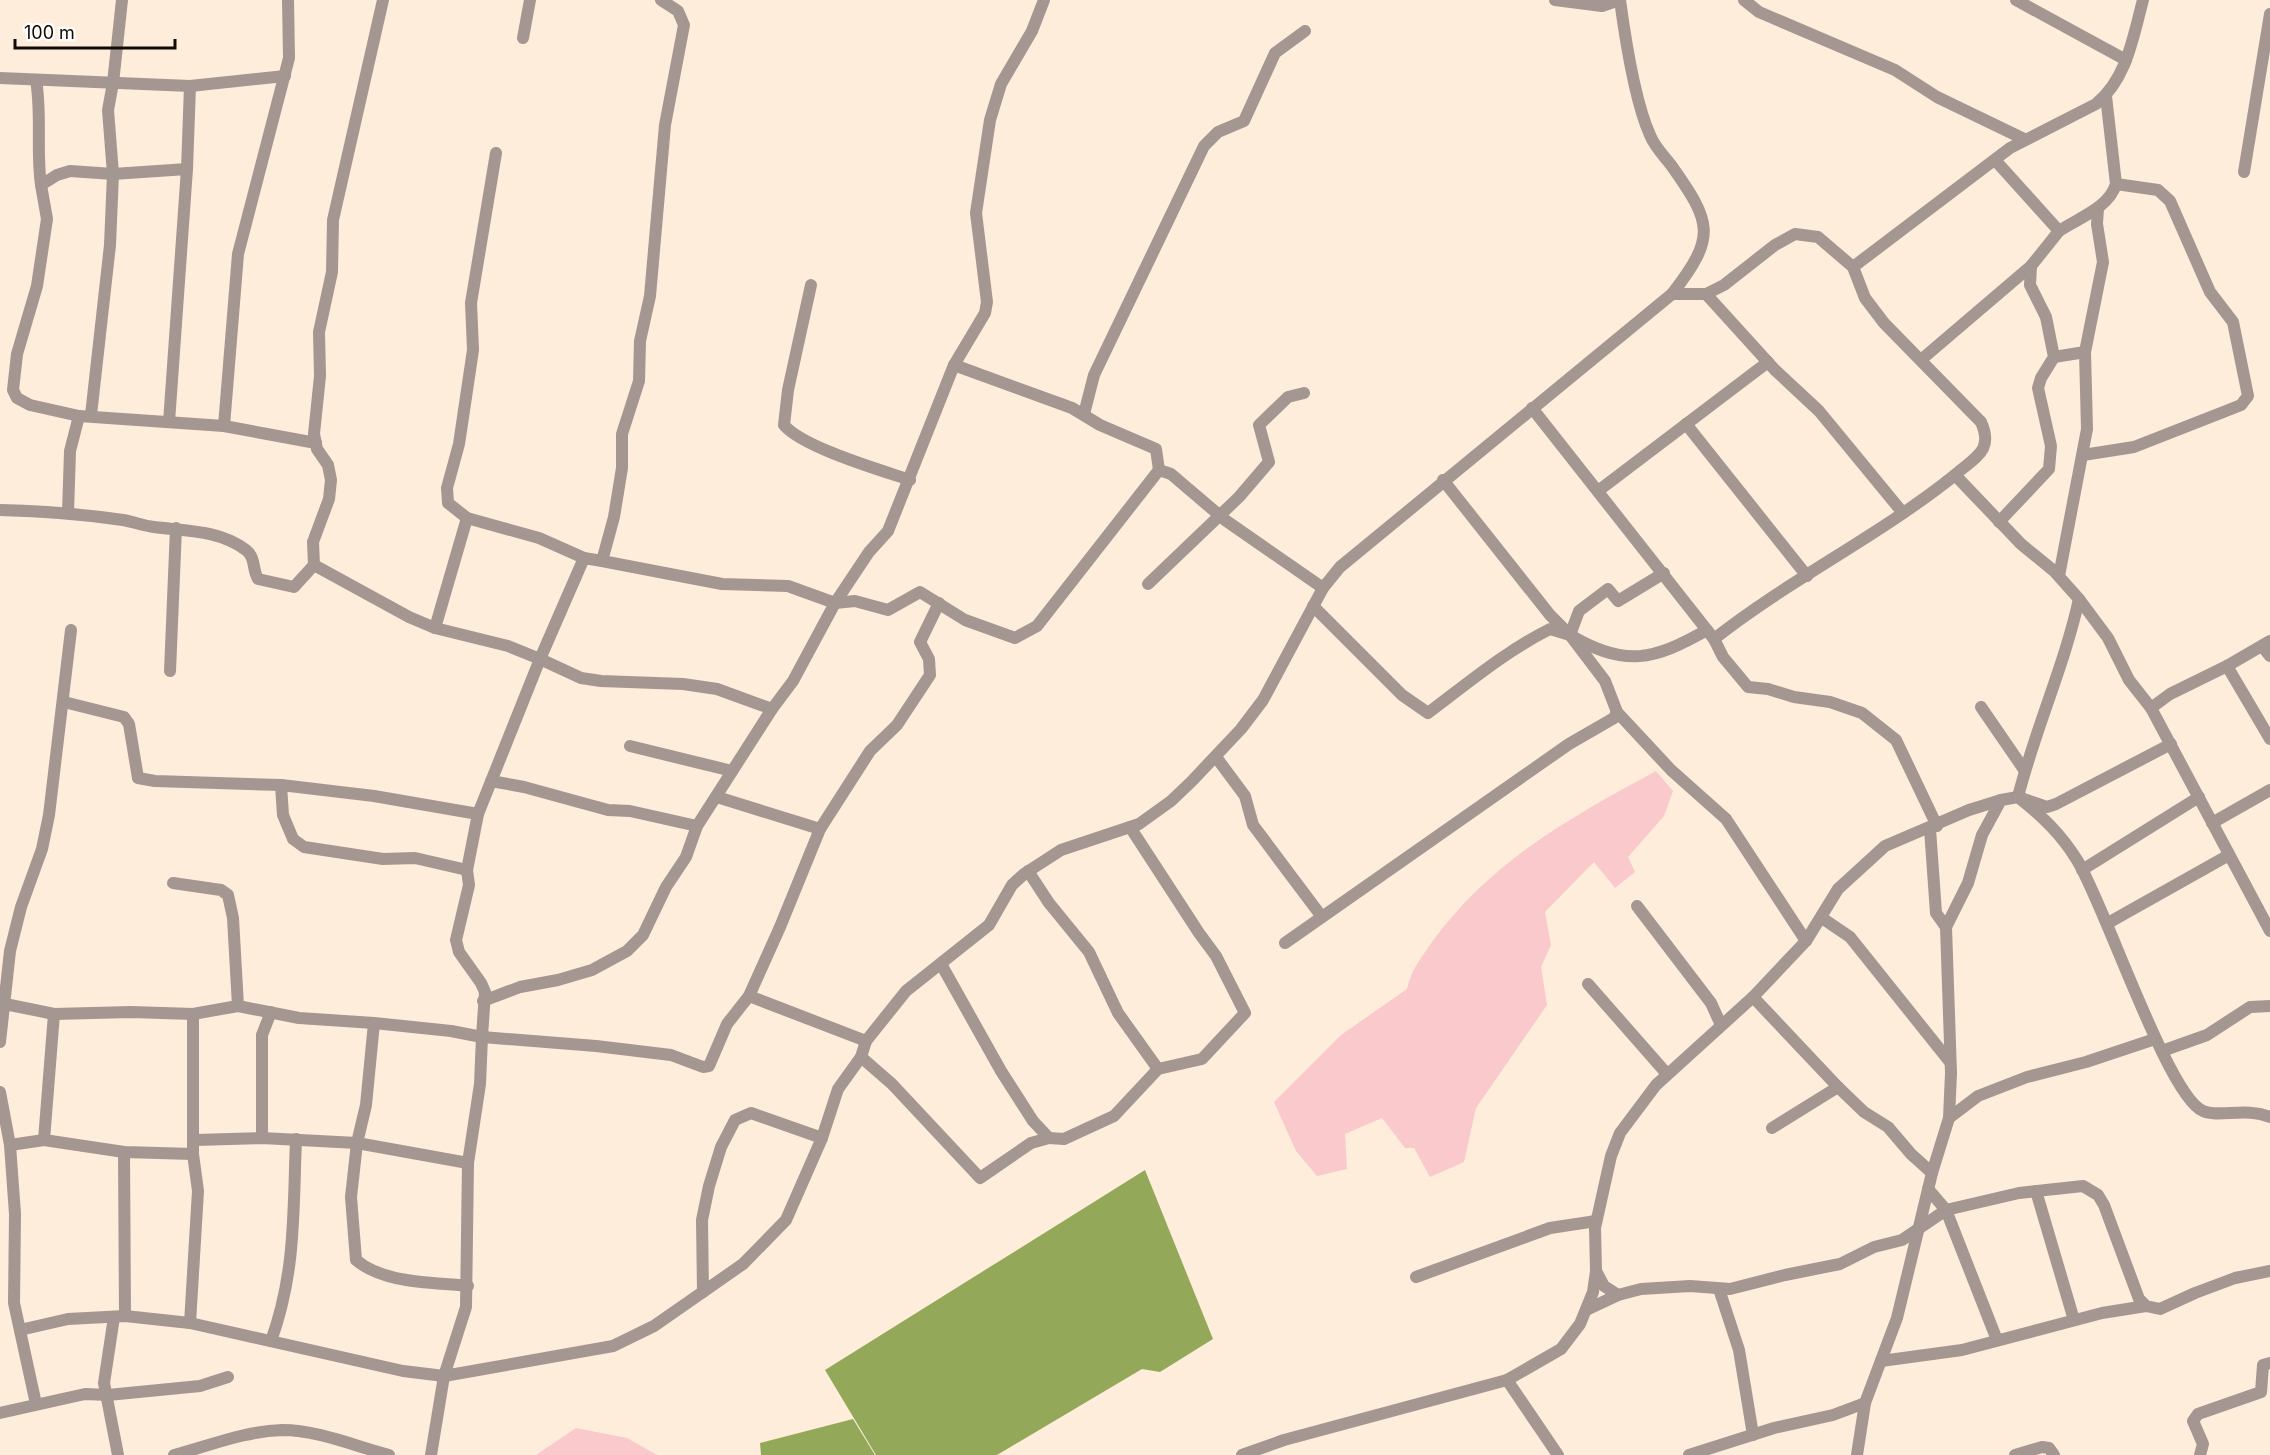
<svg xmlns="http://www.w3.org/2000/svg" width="2270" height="1455" viewBox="0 0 2270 1455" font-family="Inter,sans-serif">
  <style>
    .green { fill: #fac9cb }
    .water { fill: #93a959 }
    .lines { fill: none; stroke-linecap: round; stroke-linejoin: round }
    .minor { stroke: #a49691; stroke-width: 12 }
  </style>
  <rect width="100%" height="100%" fill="#feedda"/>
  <g class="green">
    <path d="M1656,771L1673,791L1664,816L1628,857L1635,872L1615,888L1594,862L1545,912L1551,945L1541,967L1547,1005L1476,1108L1464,1162L1430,1177L1414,1148H1405L1382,1118L1345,1134L1347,1169L1317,1176L1296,1151L1274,1102L1341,1035L1407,989C1411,970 1421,958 1432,942C1491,861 1571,817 1656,771Z"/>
    <path d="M576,1428L627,1438L657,1455H536Z"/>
  </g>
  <g class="water">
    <path d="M1145,1170L1213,1339L1160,1372L1142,1369L997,1455H876L825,1370Z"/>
    <path d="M853,1419L875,1455H761L760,1443Z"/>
  </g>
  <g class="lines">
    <g class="minor">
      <path d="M383,0L333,220L332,272L319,332L320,376L314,434L317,449L328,465L331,480L329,499L313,542L314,565L409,617L435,628L508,646L540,659L478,814L467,870L469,885L456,940L459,952L481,983L485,992L482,1037L480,1084L468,1163L466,1307L444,1376L431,1455"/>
      <path d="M661,0L678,11L684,25L665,125L650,296L640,341L639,381L622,434V468L614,517L602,561L584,558L540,659L581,678L601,681L683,684L717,689L772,709"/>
      <path d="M1555,0L1602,6L1619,0"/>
      <path d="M1744,0L1759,12L1895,70L1937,97L2024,139"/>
      <path d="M2016,0L2126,60"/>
      <path d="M523,38L530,0"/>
      <path d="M0,78L190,86L285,76"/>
      <path d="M36,80C42,115 36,150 41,185"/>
      <path d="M190,86L187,169L113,174L70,171L57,175L41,185L47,219L37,286L17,354L13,390L17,398L30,405L79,416L224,426L316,443"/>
      <path d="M496,153L471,303L473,350L459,444L447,488L448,503L467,518L539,538L584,558"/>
      <path d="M2244,172L2270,14"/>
      <path d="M2059,231C2078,218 2109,208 2116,184L2106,96"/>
      <path d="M1853,267L2010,148L2096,104C2127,79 2133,37 2143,0"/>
      <path d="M811,285L788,390L784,425C802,447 880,470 910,480"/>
      <path d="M1672,294H1706L1724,285L1775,245L1795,234L1818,237L1853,267L1865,298L1884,323L1981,422C1994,451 1975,457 1955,475L2021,544L2054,571L2079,599L2108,638L2129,680L2151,708L2270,931"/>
      <path d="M1706,294L1775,370L1819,411L1903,513"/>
      <path d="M2054,357L2085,352"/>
      <path d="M1922,359L2031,266L2059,231L1995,160"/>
      <path d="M954,365L1072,408L1100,425L1156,449L1159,470L1171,474L1225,520L1323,588"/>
      <path d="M1532,408L1714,639C1790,579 1879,536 1955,475"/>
      <path d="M1084,414L1094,375L1204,146L1218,132L1244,121L1275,53L1305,31"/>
      <path d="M91,415L110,245L113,174L108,110L113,83L122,0"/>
      <path d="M169,422L187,169"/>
      <path d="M1686,424L1807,576"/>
      <path d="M224,426L238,254L289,58L288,0"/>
      <path d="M2083,455L2134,447L2231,409L2241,405L2248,396L2233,322L2210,292L2170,201L2158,190L2116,184"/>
      <path d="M1598,491L1768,362"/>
      <path d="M0,510C41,511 82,514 123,520C134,522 144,526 154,527C186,531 220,530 246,550C256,558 252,569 258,579L294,587L314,565"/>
      <path d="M68,513L70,451L79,416"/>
      <path d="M1999,522L2049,469L2051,446L2038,388L2041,378L2054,357L2046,317L2030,285L2031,266"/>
      <path d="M602,561L722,584L788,586L835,603L855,601L888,610L920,592L965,620L1015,638L1037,626L1159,470"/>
      <path d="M2059,576L2087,429L2085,352L2103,262L2097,224L2098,208"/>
      <path d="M1148,584L1239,497L1269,462L1259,425L1288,397L1304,393"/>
      <path d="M2079,599C2064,667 2035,729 2018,797C2042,816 2061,834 2077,860C2104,903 2168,1097 2203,1111C2219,1118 2246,1107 2270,1117"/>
      <path d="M1313,606L1402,695L1428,713C1468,683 1506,651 1550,629L1570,635L1550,615L1443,480"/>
      <path d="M435,628L467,518"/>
      <path d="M1707,630C1654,660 1625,668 1570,635L1605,681L1617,712L1671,770L1726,819L1806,941"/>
      <path d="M1570,635L1579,611L1608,589L1618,601L1664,573"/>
      <path d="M1714,639L1723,657L1748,687L1768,689L1794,697L1830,702L1862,713L1896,740L1937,826"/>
      <path d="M2262,646L2270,656"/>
      <path d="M2227,666L2270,641"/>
      <path d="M170,671L176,528"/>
      <path d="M64,702L124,717L129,724L138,778L155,781L281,785L374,796L478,814"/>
      <path d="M1981,707L2025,771"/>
      <path d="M2151,708L2170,694L2227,666L2270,739"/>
      <path d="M630,746L732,771"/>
      <path d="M1216,757L1245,796L1253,825L1322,917"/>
      <path d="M491,781L524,787L608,810L630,811L697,826"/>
      <path d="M281,785L283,815L293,839L304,847L383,859L415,858L467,870"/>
      <path d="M717,797L820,829L870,751L897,725L930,675L929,659L920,642L939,603"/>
      <path d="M2212,823L2270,790"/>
      <path d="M1930,829L1936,913L1946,927"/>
      <path d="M2082,870L2199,797"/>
      <path d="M1028,871L1049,903L1089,952L1118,1013L1158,1069"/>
      <path d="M173,883L221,890L228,895L233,918L238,1006"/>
      <path d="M1637,906L1711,1003L1721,1025"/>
      <path d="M1822,918L1850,937L1950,1062"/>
      <path d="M2108,923L2229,855"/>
      <path d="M1285,943L1569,744L1614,718L1617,712"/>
      <path d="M941,964L1001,1071L1033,1121L1049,1138L1064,1139L1114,1116L1158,1069L1202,1059L1245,1013L1216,956L1199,933L1130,827"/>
      <path d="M1588,984L1667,1074"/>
      <path d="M749,996L866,1041"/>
      <path d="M1753,997L1838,1087L1864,1112L1888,1127L1911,1154L1932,1173"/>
      <path d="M483,1001L520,987L558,980L592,970L627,951L643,935L666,887L686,857L697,826L772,709L793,681L835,603L869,552L888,531L954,365L985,313L987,302L976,213L990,120L1001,84L1032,31L1044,0"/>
      <path d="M5,1004L54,1014L131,1012L193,1014L238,1006L299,1018L374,1023L451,1031L482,1037L596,1046L671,1055L703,1067L709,1066L727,1024L749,996L780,927L820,829"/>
      <path d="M374,1023L366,1105L357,1143L351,1197L356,1260C384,1284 434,1282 468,1286"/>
      <path d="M0,1042L10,951L21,907L42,849L49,815L71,630"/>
      <path d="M2162,1051L2207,1035L2250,1007L2270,1006"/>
      <path d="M861,1057L892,1084L980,1178L1031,1143L1049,1138"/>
      <path d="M0,1092L10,1145L15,1214L14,1303L36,1404"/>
      <path d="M1949,1118L1978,1096L2027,1077L2086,1062L2155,1039"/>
      <path d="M1772,1128L1838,1087"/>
      <path d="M262,1138V1035L271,1012"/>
      <path d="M44,1140L54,1014"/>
      <path d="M195,1140L262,1138L357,1143L468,1163"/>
      <path d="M10,1145L44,1140L124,1152L193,1154"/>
      <path d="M124,1152L125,1316"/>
      <path d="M1928,1189L1946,1210L1997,1340"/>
      <path d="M2036,1191L2074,1320"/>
      <path d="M1596,1271L1604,1286L1618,1295"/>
      <path d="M1416,1277L1550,1228L1596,1221"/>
      <path d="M1719,1289L1739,1350L1753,1435"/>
      <path d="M703,1292L702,1220L709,1186L721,1147L735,1120L751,1113L822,1138"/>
      <path d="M1586,1310L1618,1295L1641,1289L1690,1286L1730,1289L1785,1275L1840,1264L1874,1247L1902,1240L1946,1210L2019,1193L2083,1186L2098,1195L2104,1205L2139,1299L2146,1306L2160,1309L2195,1293L2235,1278L2270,1271"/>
      <path d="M114,1317L104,1383L118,1455"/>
      <path d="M190,1323L198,1191L193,1154V1014"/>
      <path d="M20,1330L68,1319L125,1316L190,1323L403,1371L444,1376L613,1346L654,1326L743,1264L786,1220L822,1138L838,1089L861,1057L866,1041L906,991L989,925L1012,885L1024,874L1061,850L1139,824L1171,801L1192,781L1241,729L1263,700L1323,588L1340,567L1672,294C1717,236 1712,223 1671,165C1664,156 1654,146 1650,135C1635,102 1625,37 1620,0"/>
      <path d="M271,1341C296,1272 293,1212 296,1139"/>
      <path d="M1881,1361L1962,1350L2102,1313L2146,1306"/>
      <path d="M1507,1380L1558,1455"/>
      <path d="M0,1413L85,1394L108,1395L200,1386L228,1377"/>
      <path d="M174,1455C209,1446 245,1431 282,1430C317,1430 355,1446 389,1455"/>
      <path d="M1242,1455L1284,1440L1507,1380L1561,1349L1580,1324L1593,1292L1596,1271L1595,1228L1611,1156L1620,1133L1656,1085L1753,997L1806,941L1838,889L1885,846L1969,810L2001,800L2018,797L2047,807L2056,804L2171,744"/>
      <path d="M1689,1455L1774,1428L1833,1415L1865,1403"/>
      <path d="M1857,1455L1865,1403L1897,1318L1932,1173L1949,1118L1951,1073L1946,927L1968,883L1982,835L2001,800"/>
      <path d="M2015,1455L2042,1447L2049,1448L2054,1455"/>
      <path d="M2200,1455L2203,1444L2193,1421L2198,1414L2261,1392L2263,1365L2270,1363"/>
    </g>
  </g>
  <path d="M15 39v9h160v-9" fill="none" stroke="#120b04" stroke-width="3"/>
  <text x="24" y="39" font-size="18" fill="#120b04" stroke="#fdfdfd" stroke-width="4.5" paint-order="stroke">100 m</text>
</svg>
